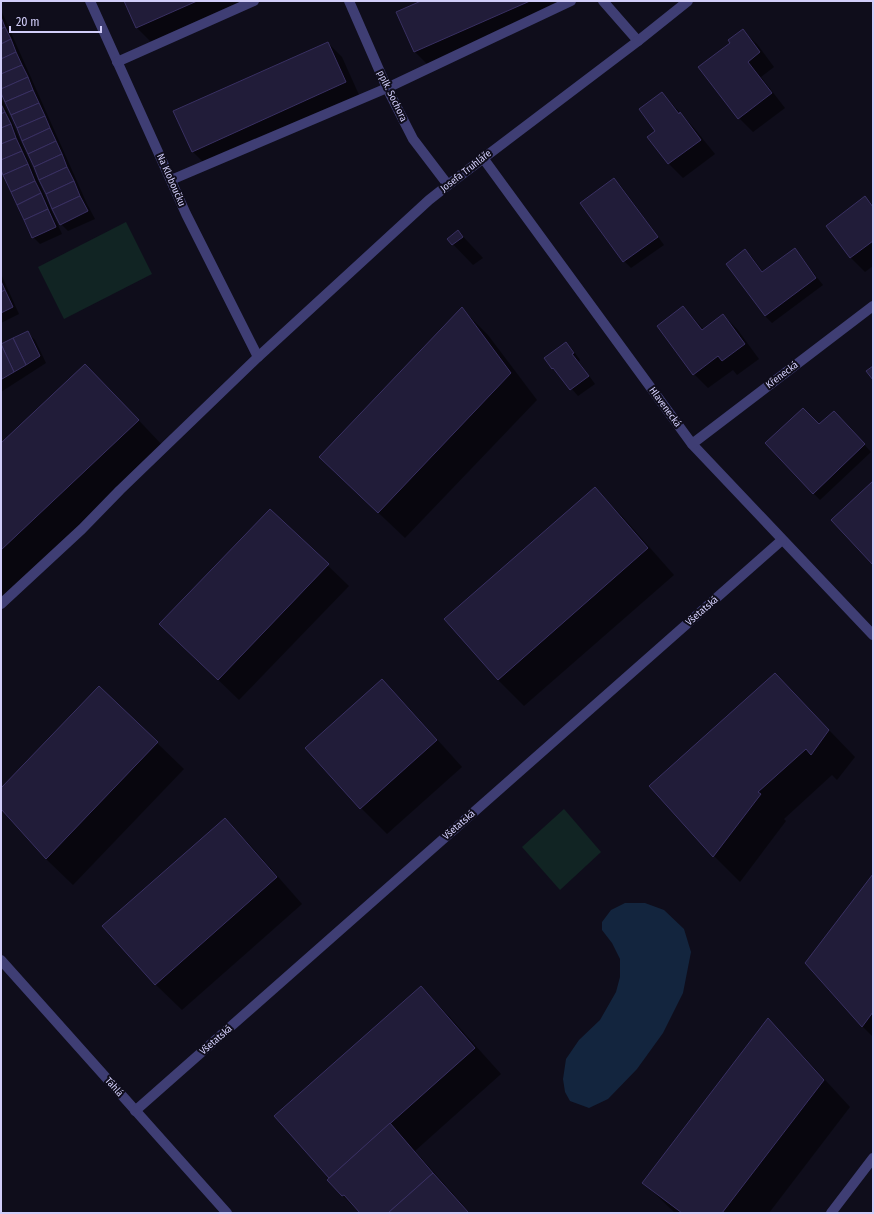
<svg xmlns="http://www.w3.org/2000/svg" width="874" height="1214" viewBox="0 0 874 1214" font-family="'Fira Sans Condensed',sans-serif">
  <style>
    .green { fill: #112423 }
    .water { fill: #13253e }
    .shadow { fill: #0007 }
    .building { fill: #211c39; stroke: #393062 }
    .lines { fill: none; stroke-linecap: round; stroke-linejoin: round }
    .minor { stroke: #3f3e74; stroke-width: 10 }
    .labels { text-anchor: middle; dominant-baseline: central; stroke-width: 4; stroke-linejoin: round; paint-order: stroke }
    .street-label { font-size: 10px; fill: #d1cdf9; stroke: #0f0d1b }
  </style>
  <rect width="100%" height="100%" fill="#0f0d1b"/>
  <g class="green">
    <path d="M126,222L152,274L64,319L38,267Z"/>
    <path d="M564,809L601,852L560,890L522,847Z"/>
  </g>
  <path class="water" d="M625,903H645L664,910L684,929L691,952L683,993L663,1033L637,1069L608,1099L589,1108L570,1101L565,1092L563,1079L566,1059L579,1040L600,1020L616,992L620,977V959L612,943L602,930V922L611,910Z"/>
  <g class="shadow">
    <path d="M126,1H242L151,42L137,28Z"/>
    <path d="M423,1H560L429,66L415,52L397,13Z"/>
    <path d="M1,10L87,204L95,219L68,231L61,224L1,90Z"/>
    <path d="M742,30L757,44L774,67L761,77L785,108L753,132L739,118L732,43Z"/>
    <path d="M328,43L342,57L360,97L207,166L192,151Z"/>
    <path d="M662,93L694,128L715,154L683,178L669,164L649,137L656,131Z"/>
    <path d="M1,97L62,234L40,244L33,237L1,167Z"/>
    <path d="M614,179L621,186L664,245L631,268L624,261L582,203Z"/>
    <path d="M865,197L873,205V266L865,272L851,258L827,226Z"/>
    <path d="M458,231L483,258L473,265L448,239Z"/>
    <path d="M745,250L752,257L763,272L794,250L801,257L823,285L772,323L765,316Z"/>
    <path d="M1,274L19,314L1,323Z"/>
    <path d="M683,307L697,322L704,330L723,315L737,329L759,359L737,375L733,370L708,388L694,374Z"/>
    <path d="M462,309L488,335L537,400L405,538L347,483Z"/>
    <path d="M28,333L35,340L46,363L1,392V345Z"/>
    <path d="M566,343L573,350L580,360L579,362L595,384L578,396L560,375L553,369L545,358Z"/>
    <path d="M111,391L164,447L1,601V444Z"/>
    <path d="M841,419L871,452L820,500L813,493L819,426Z"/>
    <path d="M595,489L621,515L674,575L524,706L498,680Z"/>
    <path d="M270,510L349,586L239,700L181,644Z"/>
    <path d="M382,681L408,707L462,767L387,834L361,808Z"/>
    <path d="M99,687L184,769L73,885L46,859L1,808V789Z"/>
    <path d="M801,701L855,757L837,780L832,775L784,819L786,821L740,882L714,856L651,786Z"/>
    <path d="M225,820L251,846L302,904L182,1010L155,984Z"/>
    <path d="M873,876V1037L862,1026Z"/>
    <path d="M421,988L447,1014L501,1074L415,1151L470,1213H360L343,1196L330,1178L276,1117Z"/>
    <path d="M768,1020L794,1046L850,1107L769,1213H675L644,1183Z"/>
  </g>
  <g class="building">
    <path d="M124,1H197L136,28Z"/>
    <path d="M421,1H530L414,52L396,12Z"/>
    <path d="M1,17L5,27L1,29Z"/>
    <path d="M5,27L11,39L1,44V29Z"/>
    <path d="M743,29L760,52L748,62L772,93L738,119L698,67L730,43L728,40Z"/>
    <path d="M11,39L16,52L1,59V44Z"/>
    <path d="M328,42L346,82L192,152L173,111Z"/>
    <path d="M16,52L22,65L1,74V59Z"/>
    <path d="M22,65L28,77L1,89V74Z"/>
    <path d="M28,77L33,90L5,102L1,93V89Z"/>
    <path d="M33,90L39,103L11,115L5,102Z"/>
    <path d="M662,92L679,114L680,112L701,140L668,164L647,137L655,131L639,109Z"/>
    <path d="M39,103L45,116L17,128L11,115Z"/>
    <path d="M1,104L5,112L1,114Z"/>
    <path d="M5,112L11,124L1,128V114Z"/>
    <path d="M45,116L50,128L22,141L17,128Z"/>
    <path d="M11,124L16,138L1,144V128Z"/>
    <path d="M50,128L56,141L28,154L22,141Z"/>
    <path d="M16,138L22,151L1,160V144Z"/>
    <path d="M56,141L62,154L34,167L28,154Z"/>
    <path d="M22,151L28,164L3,175L1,170V160Z"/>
    <path d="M62,154L67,167L39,180L34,167Z"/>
    <path d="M28,164L35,181L11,192L3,175Z"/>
    <path d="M67,167L74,181L46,194L39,180Z"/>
    <path d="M614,178L658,237L623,262L580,203Z"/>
    <path d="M35,181L41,193L17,205L11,192Z"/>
    <path d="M74,181L80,196L52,209L46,194Z"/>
    <path d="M41,193L48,209L24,220L17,205Z"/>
    <path d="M80,196L88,211L60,225L52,209Z"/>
    <path d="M865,196L873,207V241L850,258L826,226Z"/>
    <path d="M48,209L56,227L32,238L24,220Z"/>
    <path d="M458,230L463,237L452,245L447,239Z"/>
    <path d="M795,248L816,278L765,316L726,264L745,249L762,272Z"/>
    <path d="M1,281L5,290L1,292Z"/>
    <path d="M5,290L13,307L1,313V292Z"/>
    <path d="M683,306L702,330L723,314L745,344L722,361L718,356L693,375L657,326Z"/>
    <path d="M462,307L511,373L378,513L319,457Z"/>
    <path d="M28,331L40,356L26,365L13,338Z"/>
    <path d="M13,338L26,365L14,372L1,344Z"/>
    <path d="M566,342L574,353L572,354L589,376L570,390L553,368L552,369L544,358Z"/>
    <path d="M1,344L14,372L2,379L1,377Z"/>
    <path d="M85,364L139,420L1,550V443Z"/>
    <path d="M873,366V380L866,371Z"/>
    <path d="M803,408L819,424L834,411L865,444L813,494L765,443Z"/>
    <path d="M873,481V565L831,520Z"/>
    <path d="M595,487L648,548L498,680L444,619Z"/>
    <path d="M270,509L329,564L218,680L159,624Z"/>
    <path d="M775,673L829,730L811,755L806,749L758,792L761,794L713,857L649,786Z"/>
    <path d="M382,679L437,740L360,809L305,748Z"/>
    <path d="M99,686L158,742L46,859L1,809V788Z"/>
    <path d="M225,818L277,877L155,985L102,926Z"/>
    <path d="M873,874V1012L862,1027L805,963Z"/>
    <path d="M421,986L475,1048L329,1178L274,1116Z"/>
    <path d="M768,1018L824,1080L722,1213H682L642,1183Z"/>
    <path d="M390,1123L433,1173L388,1213H360L344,1195L342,1196L327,1180Z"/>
    <path d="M433,1173L469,1213H388Z"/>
  </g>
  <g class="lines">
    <g class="minor">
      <path d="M90,1L186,214L258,357"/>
      <path d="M349,1L387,88L413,139L448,185"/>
      <path d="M603,1L638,41"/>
      <path d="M117,62L254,1"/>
      <path d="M483,158L692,444L873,635"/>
      <path d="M171,180L387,88L571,1"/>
      <path d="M692,444L873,306"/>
      <path d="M1,604L82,529L120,490L258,357L429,200L448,185L638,41L688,1"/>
      <path d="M1,960L227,1213"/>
      <path d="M135,1111L782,540"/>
      <path d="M831,1213L873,1158"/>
    </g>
  </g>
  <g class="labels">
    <g class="street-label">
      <text transform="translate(392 96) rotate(64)">pplk. Sochora</text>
      <text transform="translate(466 171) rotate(-38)">Josefa Truhláře</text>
      <text transform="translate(171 180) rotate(66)">Na Kloboučku</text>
      <text transform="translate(782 375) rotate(-37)">Křenecká</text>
      <text transform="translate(665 407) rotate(54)">Hlavenecká</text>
      <text transform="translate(702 611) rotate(-41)">Všetatská</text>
      <text transform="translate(459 825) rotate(-41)">Všetatská</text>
      <text transform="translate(216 1040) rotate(-41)">Všetatská</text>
      <text transform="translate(114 1087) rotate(48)">Táhlá</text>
    </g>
  </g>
  <rect width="874" height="1214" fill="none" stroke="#d1cdf9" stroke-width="4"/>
  <path d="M10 26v6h91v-6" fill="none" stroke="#d1cdf9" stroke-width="2"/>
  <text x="16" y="26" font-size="12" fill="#d1cdf9" stroke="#0f0d1b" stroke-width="3" paint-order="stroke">20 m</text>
</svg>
